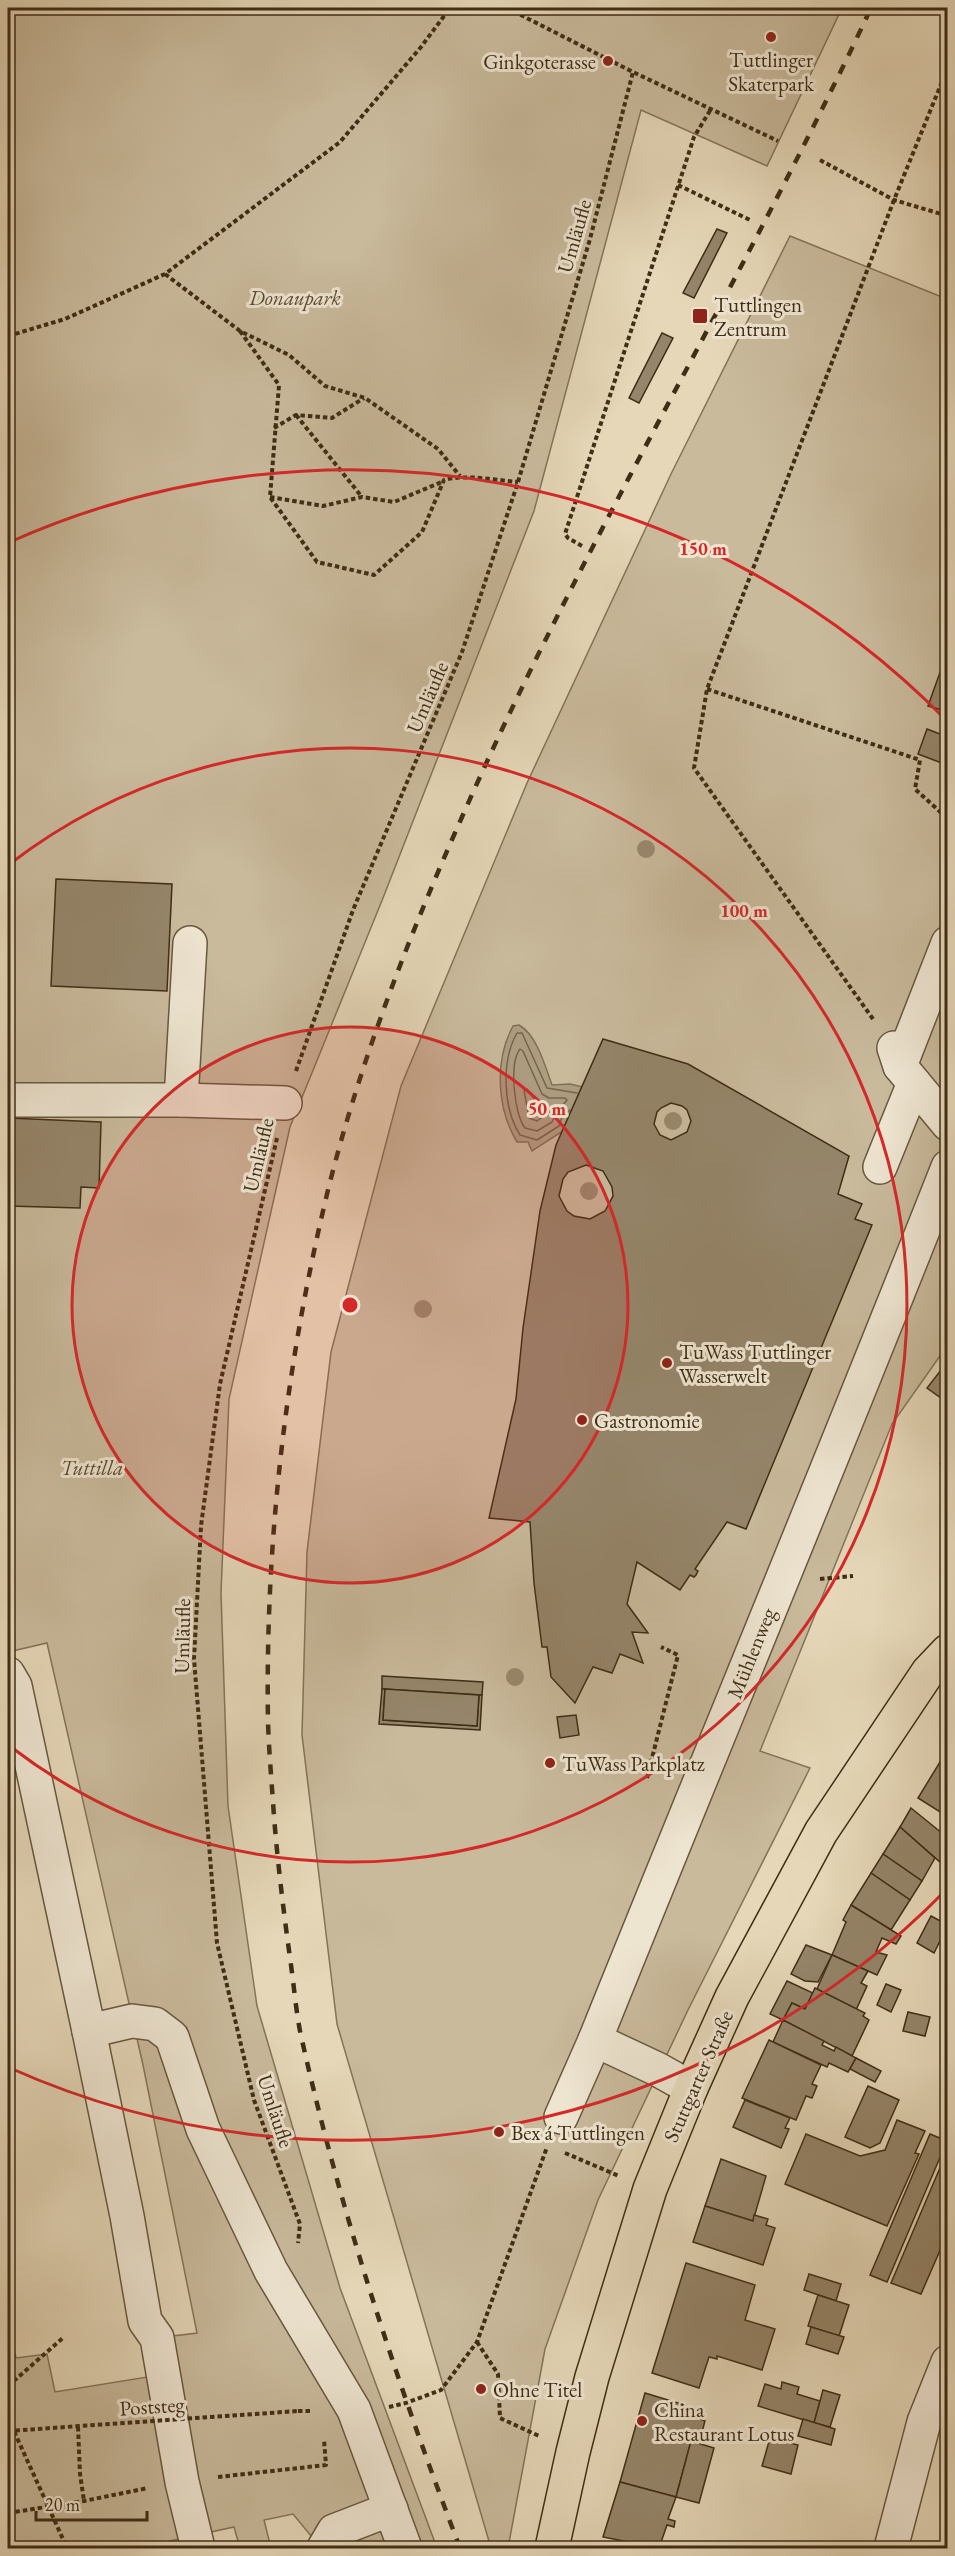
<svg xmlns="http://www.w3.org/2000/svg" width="955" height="2556" viewBox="0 0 955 2556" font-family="'EB Garamond',serif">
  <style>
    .green { fill: #c9ba9c; stroke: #847459; stroke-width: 1.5 }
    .water { fill: #ad9d81; stroke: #817056; stroke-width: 1.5 }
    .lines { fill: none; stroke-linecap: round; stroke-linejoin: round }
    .shore { stroke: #76654c; stroke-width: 1.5 }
    .building { fill: #95856a; stroke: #3f2d16; stroke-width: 1.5; fill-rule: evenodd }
    .minor-casing { stroke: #68583e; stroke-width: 36 }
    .major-casing { stroke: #3f2d16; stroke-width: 36 }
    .path { stroke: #3f2d16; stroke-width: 4; stroke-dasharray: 4.5 3; stroke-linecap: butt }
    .minor { stroke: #eee5d1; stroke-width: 33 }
    .major { stroke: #e5d7b8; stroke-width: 33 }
    .rail { stroke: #3f2d16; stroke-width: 4.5; stroke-dasharray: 10 10; stroke-linecap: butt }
    .path-bridge { stroke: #3f2d16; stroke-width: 4; stroke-dasharray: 4.5 3; stroke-linecap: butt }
    .tree { fill: #99896e }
    .ring { fill: none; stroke: #d62828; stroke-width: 3 }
    .poi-dot { fill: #8f2418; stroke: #eee5d1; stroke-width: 2 }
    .labels { text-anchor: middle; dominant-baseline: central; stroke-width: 6; stroke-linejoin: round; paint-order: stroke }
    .poi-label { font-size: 21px; fill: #3f2d16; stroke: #eee5d1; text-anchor: start }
    .street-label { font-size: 21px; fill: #3f2d16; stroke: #eee5d1 }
    .park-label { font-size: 21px; font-style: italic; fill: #5b4931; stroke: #eee5d1 }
    .centre { fill: #d62828; stroke: #eee5d1; stroke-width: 3 }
    .ring-label { font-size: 18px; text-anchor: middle; font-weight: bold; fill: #d62828; stroke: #eee5d1; stroke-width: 6; stroke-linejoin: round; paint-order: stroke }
  </style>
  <rect width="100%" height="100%" fill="#e5d7b8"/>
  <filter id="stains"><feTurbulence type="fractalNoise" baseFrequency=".00333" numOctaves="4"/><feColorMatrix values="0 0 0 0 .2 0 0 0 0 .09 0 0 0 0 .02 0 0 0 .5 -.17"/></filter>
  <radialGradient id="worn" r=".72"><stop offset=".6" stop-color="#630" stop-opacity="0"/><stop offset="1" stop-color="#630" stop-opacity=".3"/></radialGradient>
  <g class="green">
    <path d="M8,8H842L767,166L641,110L534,511L383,898L290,1127L229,1399L221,1593L228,1806L257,2006L340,2288L437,2548H321L293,2514L264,2520L271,2548H240L234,2527L147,2546L148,2548H8V2318L16,2358L47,2354L55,2392L154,2376L148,2339L197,2333L143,2065L47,1643L8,1652Z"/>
    <path d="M790,236L947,299L948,1238L941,1251L947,1254V1346L892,1424L760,1751L810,1768L688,2010L598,2200L545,2349L508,2548H491L337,2024L302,1735L307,1552L331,1352L401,1086L527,783L671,474Z"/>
  </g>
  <path class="water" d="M519,1025C537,1035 545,1066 552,1085L570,1084L587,1088L579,1110L567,1121L566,1129L532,1151L528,1142H517C497,1109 494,1061 513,1026Z"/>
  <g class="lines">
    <g class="shore">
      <path d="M520,1049L523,1051L542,1094L549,1098H565L567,1100L556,1113L552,1122L537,1131L525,1128C514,1114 509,1063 520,1049Z"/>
      <path d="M527,1089L535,1100L547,1108L544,1116L537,1121L529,1118L524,1090Z"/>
      <path d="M570,1110L562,1117L559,1126L537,1140L520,1135C503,1108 501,1061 517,1033H522L547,1088L577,1093"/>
    </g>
  </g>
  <g class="building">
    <path d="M717,229L727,233L694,298L683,293Z"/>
    <path d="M662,333L673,338L639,403L629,398Z"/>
    <path d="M948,650V712L928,706Z"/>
    <path d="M927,729L948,737L947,765L918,754Z"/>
    <path d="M56,879L172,884L167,991L51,986Z"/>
    <path d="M603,1039L688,1064L849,1156L838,1194L862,1204L855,1219L872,1225L746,1529L727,1522L695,1569L698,1571L696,1575L694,1577L690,1575L680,1590L637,1562L627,1604L648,1633L632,1632L643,1663L620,1654L612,1673L593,1667L575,1703L551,1677L547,1647H542L534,1583L530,1522L489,1518L516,1399L523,1328L540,1211L556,1145ZM671,1103L682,1106L687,1110L691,1121L687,1132L671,1140L660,1135L654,1124L657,1112L661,1108ZM586,1165L603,1171L612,1187L613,1196L605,1211L590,1219L574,1216L567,1211L559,1196L563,1179L568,1172Z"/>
    <path d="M8,1118L101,1122L99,1188L81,1187L80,1208L8,1206Z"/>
    <path d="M948,1361V1403L927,1388Z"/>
    <path d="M948,1456V1470L940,1464Z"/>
    <path d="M382,1676L483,1682L482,1695L382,1689Z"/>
    <path d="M382,1689H385L383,1720L477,1726L479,1695H482L480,1730L379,1724Z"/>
    <path d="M385,1689L479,1695L477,1726L383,1720Z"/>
    <path d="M576,1715L579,1735L560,1738L557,1717Z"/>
    <path d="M948,1750V1767L940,1762Z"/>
    <path d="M940,1762L948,1767V1817L918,1798Z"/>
    <path d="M911,1808L948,1838V1869L900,1827Z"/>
    <path d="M900,1827L935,1858L922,1881L883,1854Z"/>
    <path d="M883,1854L922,1881L910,1900L871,1873Z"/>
    <path d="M871,1873L910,1900L891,1930L851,1905Z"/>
    <path d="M851,1905L901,1936L896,1944L882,1938L876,1952L887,1955L877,1975L832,1955L846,1922L843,1920Z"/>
    <path d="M931,1916L948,1925L934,1953L917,1943Z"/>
    <path d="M806,1945L832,1955L818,1982L805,1981L791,1974Z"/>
    <path d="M832,1955L868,1971L861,1983L867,1986L856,2010L817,1989Z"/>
    <path d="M787,1981L813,1993L805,2009L792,2003L783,2020L770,2014Z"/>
    <path d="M886,1984L901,1990L891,2012L877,2005Z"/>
    <path d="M815,1988L865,2013L863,2016L869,2020L852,2056L783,2020L792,2003L805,2009Z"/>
    <path d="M908,2012L930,2017L925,2036L903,2031Z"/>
    <path d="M783,2020L824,2041L822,2045L834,2051L836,2047L856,2058L848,2072L829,2063L827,2067L773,2042Z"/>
    <path d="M769,2040L821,2065L812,2084L817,2086L812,2098L806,2096L796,2120L742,2098Z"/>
    <path d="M856,2058L881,2071L875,2082L850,2069Z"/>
    <path d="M868,2086L899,2100L880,2143L870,2148L845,2137Z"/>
    <path d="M745,2100L790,2118L785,2128L789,2129L781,2148L733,2127Z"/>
    <path d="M897,2120L925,2131L915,2153L919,2154L887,2226L785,2184L806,2134L860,2156L885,2150Z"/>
    <path d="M930,2134L947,2141L887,2282L870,2275Z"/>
    <path d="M948,2149V2232L921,2294L891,2283Z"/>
    <path d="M721,2159L766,2176L753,2221L705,2206Z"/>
    <path d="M705,2206L753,2221L754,2215L768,2219L766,2225L775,2228L763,2265L693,2242Z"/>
    <path d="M686,2263L755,2285L745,2320L775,2329L762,2370L717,2356V2359L709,2357L699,2388L652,2373Z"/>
    <path d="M809,2274L841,2284L836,2301L804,2290Z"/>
    <path d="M818,2295L849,2305L839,2336L808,2326Z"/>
    <path d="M811,2327L844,2337L838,2354L806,2344Z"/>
    <path d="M782,2382L799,2387L797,2394L820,2401L814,2423L758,2406L765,2384L781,2389Z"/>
    <path d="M823,2390L840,2395L830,2427L814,2423Z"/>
    <path d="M645,2393L701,2410L698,2418L705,2421L699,2443L691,2441L676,2497L620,2482Z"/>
    <path d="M803,2419L835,2429L831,2445L798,2436Z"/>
    <path d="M770,2438L798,2445L791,2474L762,2466Z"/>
    <path d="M691,2441L714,2448L699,2503L676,2497Z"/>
    <path d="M620,2482L676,2497L668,2519L675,2521L674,2527L667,2525L659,2548L603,2537Z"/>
  </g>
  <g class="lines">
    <g class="minor-casing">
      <g id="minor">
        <path d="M894,1048L900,1066L948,1124"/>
        <path d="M900,1066L948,943"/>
        <path d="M8,1100H181L285,1103"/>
        <path d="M181,1100L190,943"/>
        <path d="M880,1167L914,1083"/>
        <path d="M8,1674L15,1686L89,2031L127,2216L145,2321L157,2338L182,2482L198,2548"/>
        <path d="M89,2031L132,2021L155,2024L172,2037L203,2129L271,2271L354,2410L405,2548"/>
        <path d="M691,2088L657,2069L595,2040C712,1749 833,1459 948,1167"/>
        <path d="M561,2117L595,2040"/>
        <path d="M324,2548L334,2531L391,2509"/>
        <path d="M891,2548L924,2422L948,2362"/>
      </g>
    </g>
    <g class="major-casing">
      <path id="major" d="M552,2548L573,2452L592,2377L650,2189L691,2088L732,1997L821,1832L928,1672L948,1651"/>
    </g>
    <g class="path">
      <path d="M507,8L633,72L778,141"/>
      <path d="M820,160L894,200L948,216"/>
      <path d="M678,185L752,221"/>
      <path d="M165,274L240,331L289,355L325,386L365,398L438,449L460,476"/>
      <path d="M240,331L279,385L270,497L317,562L374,575L422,532L444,480C467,474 494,480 518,482"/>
      <path d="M8,336L65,319L165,274L340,142L421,47L450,8"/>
      <path d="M296,415L362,497"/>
      <path d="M274,428L296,415L332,418L364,398"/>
      <path d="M270,497L323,506L362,497L394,502L444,481"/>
      <path d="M582,546L568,538L565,534L694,137L711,109"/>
      <path d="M707,689L920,760L915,789L948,819"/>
      <path d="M873,1019L694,768L707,689L894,200L948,67"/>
      <path d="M296,1071L353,910L462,652L518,482L590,239L633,72"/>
      <path d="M277,1138L220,1384L201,1526L194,1659L217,1943L254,2100L300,2224L298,2243"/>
      <path d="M820,1579L853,1576"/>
      <path d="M647,1778L678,1655L661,1647"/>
      <path d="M565,2153L619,2176"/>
      <path d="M477,2342L498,2374L500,2418L539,2436"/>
      <path d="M8,2386L64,2337"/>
      <path d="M389,2407L406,2403L441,2390L477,2342L547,2147"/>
      <path d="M298,2411H312"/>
      <path d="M8,2418L67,2548"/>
      <path d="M78,2427L80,2474L84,2501"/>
      <path d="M218,2477L326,2465L324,2440"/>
      <path d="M8,2513L84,2501L148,2488"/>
    </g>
    <use href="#minor" class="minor"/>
    <use href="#major" class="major"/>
    <path class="rail" d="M460,2548C396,2380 339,2208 300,2031C296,2010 294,1987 291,1965C284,1915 278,1866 274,1817C272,1785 269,1754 268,1722C265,1541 286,1361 329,1186C361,1059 409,936 462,817C584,540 743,281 871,8"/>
    <path class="path-bridge" d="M8,2431L298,2411"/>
  </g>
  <g class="tree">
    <circle cx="646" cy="849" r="9"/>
    <circle cx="673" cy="1121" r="9"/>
    <circle cx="589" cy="1191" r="9"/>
    <circle cx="423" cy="1309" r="9"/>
    <circle cx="515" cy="1677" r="9"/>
  </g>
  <circle cx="350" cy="1305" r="278" fill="#d62828" fill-opacity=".12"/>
  <g class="ring">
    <circle cx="350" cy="1305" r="278"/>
    <path d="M11 863A557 557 0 1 1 11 1747"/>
    <path d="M946 1890A835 835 0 0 1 10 2068M10 542A835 835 0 0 1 946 720"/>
  </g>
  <g class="poi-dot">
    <circle cx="771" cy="37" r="6"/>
    <circle cx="608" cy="61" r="6"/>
    <rect x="692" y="308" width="16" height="16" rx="3"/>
    <circle cx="667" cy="1363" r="6"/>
    <circle cx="582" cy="1420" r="6"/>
    <circle cx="550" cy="1763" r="6"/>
    <circle cx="499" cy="2132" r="6"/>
    <circle cx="481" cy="2389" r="6"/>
    <circle cx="642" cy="2421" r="6"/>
  </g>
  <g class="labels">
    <g class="poi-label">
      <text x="771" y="59" text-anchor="middle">Tuttlinger<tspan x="771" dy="24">Skaterpark</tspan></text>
      <text x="596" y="61" text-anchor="end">Ginkgoterasse</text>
      <text x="714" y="304">Tuttlingen<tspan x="714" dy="24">Zentrum</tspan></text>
      <text x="679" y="1351">TuWass Tuttlinger<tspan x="679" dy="24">Wasserwelt</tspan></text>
      <text x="594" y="1420">Gastronomie</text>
      <text x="562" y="1763">TuWass Parkplatz</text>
      <text x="511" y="2132">Bex á Tuttlingen</text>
      <text x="493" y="2389">Ohne Titel</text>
      <text x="654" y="2409">China<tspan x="654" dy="24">Restaurant Lotus</tspan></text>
    </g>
    <g class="street-label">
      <text transform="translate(574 236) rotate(-74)">Umläufle</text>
      <text transform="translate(427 697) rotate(-67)">Umläufle</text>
      <text transform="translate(258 1155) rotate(-77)">Umläufle</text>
      <text transform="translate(182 1636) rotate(-89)">Umläufle</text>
      <text transform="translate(751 1653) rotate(-68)">Mühlenweg</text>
      <text transform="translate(698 2076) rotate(-66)">Stuttgarter Straße</text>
      <text transform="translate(276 2111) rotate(72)">Umläufle</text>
      <text transform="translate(152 2406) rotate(-4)">Poststeg</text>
    </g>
    <g class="park-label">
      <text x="295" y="297">Donaupark</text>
      <text x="92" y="1467">Tuttilla</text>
    </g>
  </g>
  <circle cx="350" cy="1305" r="9" class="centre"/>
  <g class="ring-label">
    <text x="703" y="555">150 m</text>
    <text x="744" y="917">100 m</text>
    <text x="547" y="1115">50 m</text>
  </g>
  <rect width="955" height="2556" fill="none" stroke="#e5d7b8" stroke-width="30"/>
  <rect x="9" y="9" width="937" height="2538" fill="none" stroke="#3f2d16" stroke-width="3"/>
  <rect x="15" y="15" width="925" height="2526" fill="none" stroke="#3f2d16" stroke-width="1.5"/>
  <path d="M36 2511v9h111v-9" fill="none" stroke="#3f2d16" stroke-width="3"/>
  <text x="45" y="2511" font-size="18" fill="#3f2d16" stroke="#eee5d1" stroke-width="4.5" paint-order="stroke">20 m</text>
  <rect width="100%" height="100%" filter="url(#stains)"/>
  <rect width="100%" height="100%" fill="url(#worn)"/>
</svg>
